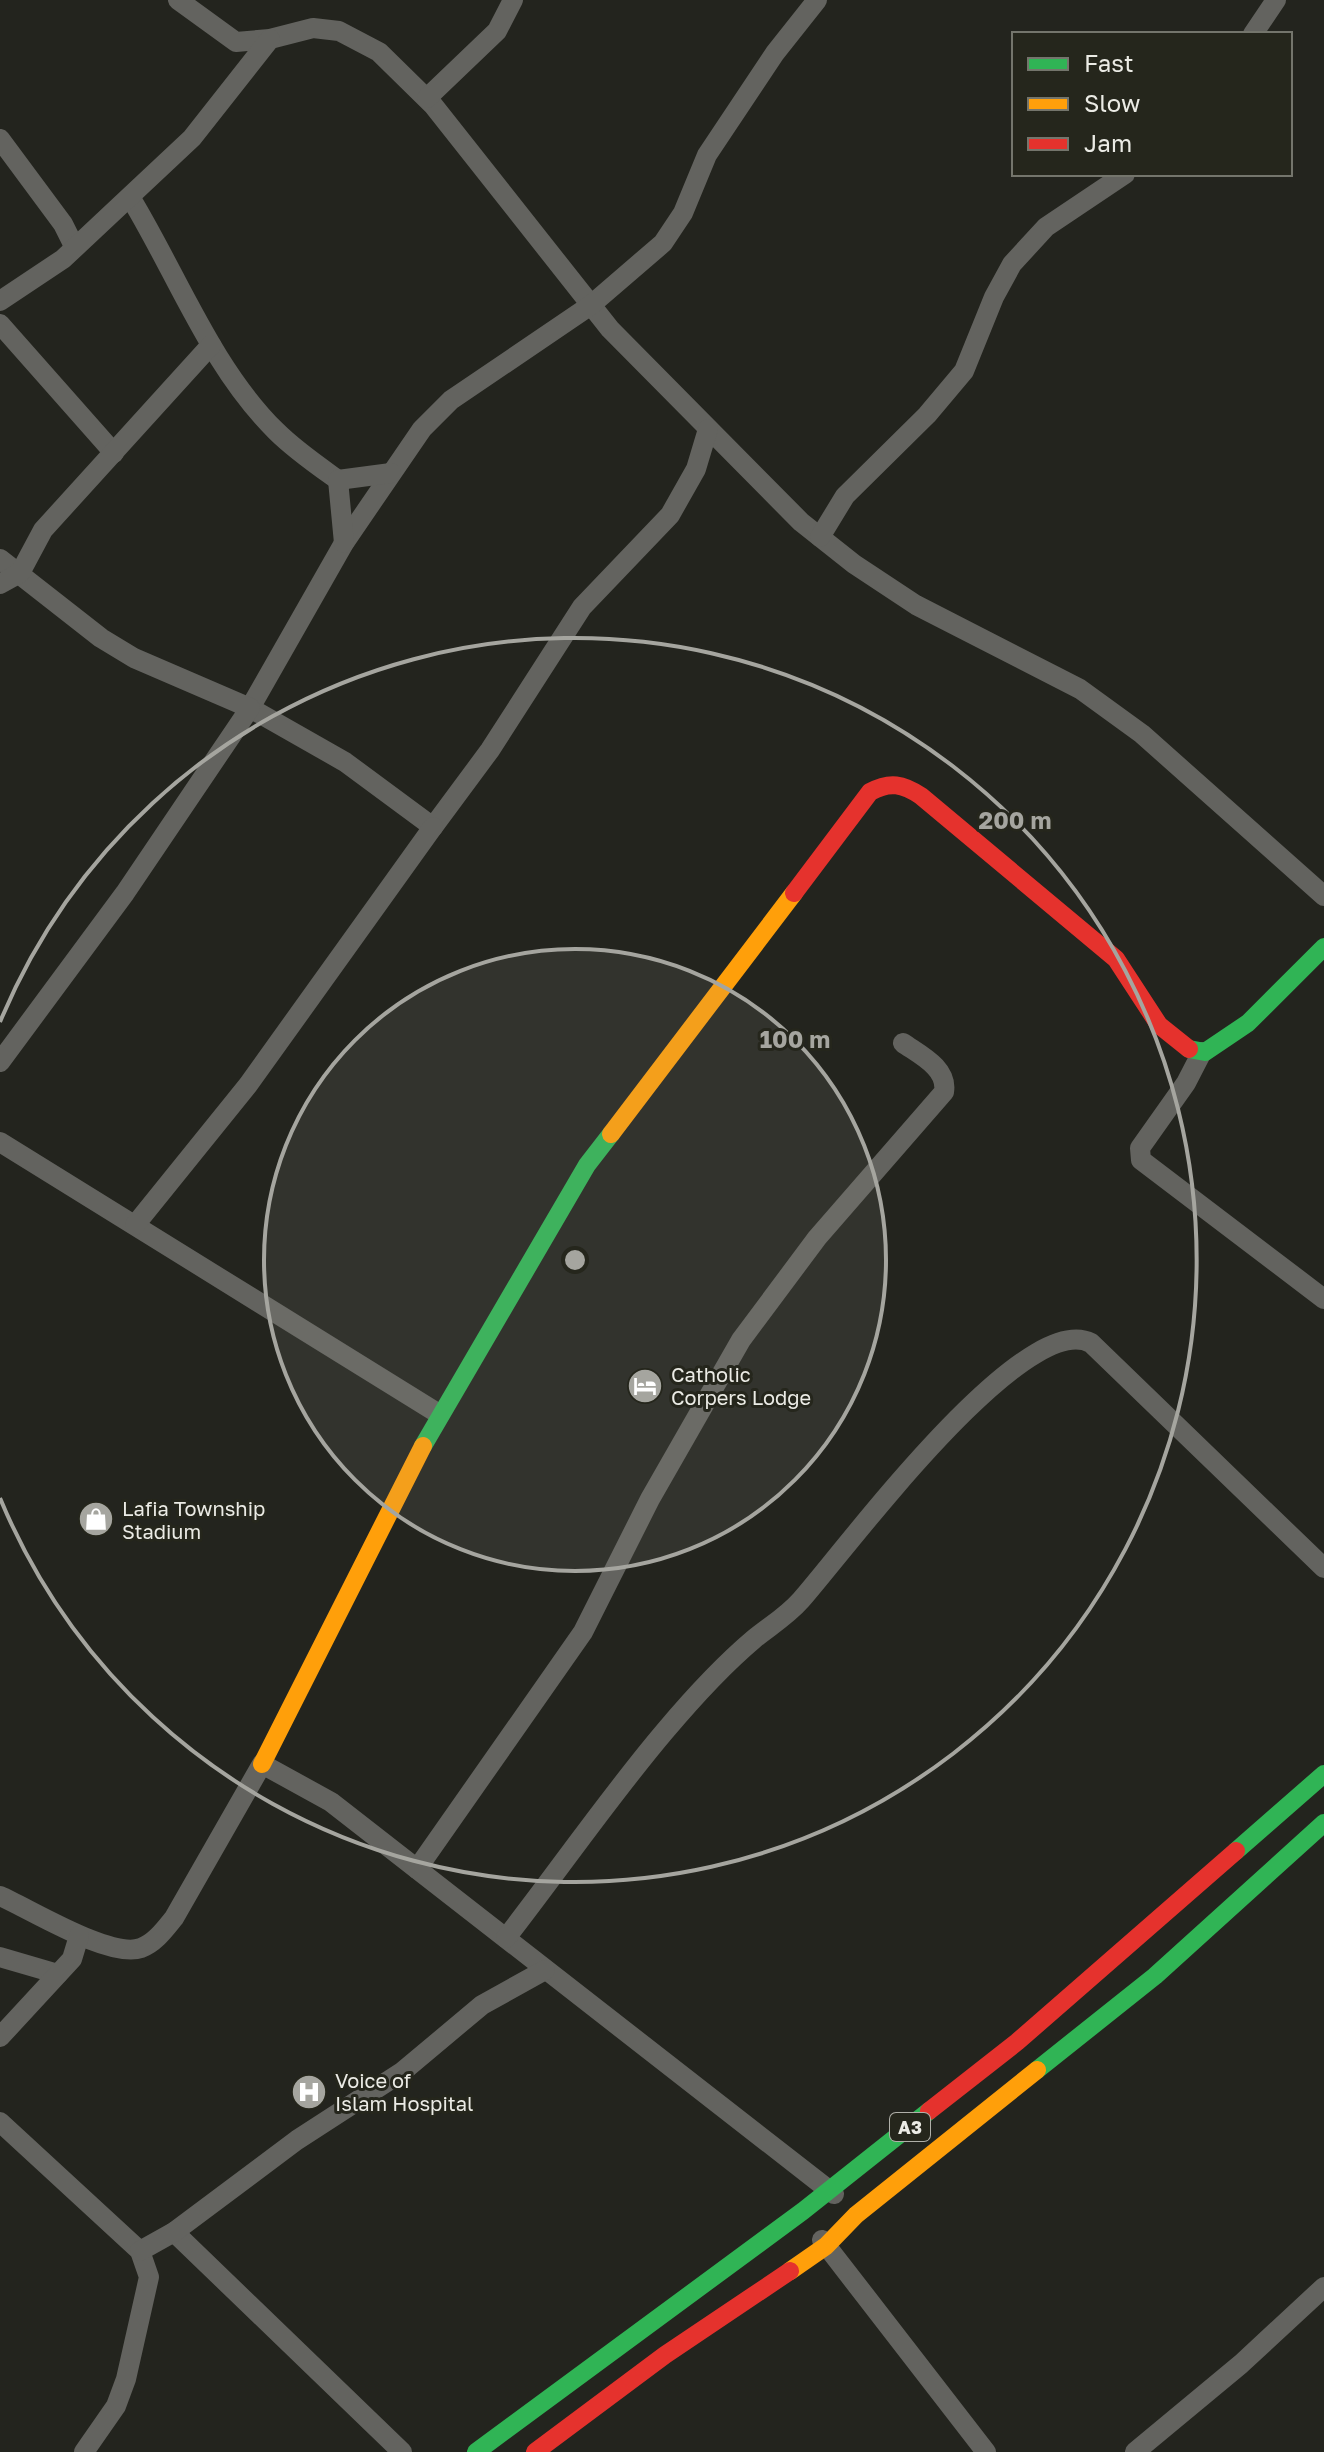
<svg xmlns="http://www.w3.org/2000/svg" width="1324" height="2452" viewBox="0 0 1324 2452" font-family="'Golos Text',sans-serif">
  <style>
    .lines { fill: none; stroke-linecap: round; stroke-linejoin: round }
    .street { stroke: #63635f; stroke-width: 20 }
    .fast { stroke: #30b455; stroke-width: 18 }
    .slow { stroke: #ff9f0a; stroke-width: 18 }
    .jam { stroke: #e5322d; stroke-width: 18 }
    .ring { fill: none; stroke: #a5a59f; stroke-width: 4 }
    .labels { text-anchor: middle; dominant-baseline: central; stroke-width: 6; stroke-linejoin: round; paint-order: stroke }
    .shield { fill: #25261c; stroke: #b0b0a9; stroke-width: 2 }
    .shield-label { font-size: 18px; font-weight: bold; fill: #ebebe5 }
    .poi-label { font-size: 20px; fill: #ebebe5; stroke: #25261c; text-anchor: start }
    .centre { fill: #a5a59f; stroke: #25261c; stroke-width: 4 }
    .ring-label { font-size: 24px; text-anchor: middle; font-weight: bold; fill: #a5a59f; stroke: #25261c; stroke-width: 6; stroke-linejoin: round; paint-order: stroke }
  </style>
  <rect width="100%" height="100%" fill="#23241e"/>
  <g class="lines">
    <g class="street">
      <path d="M178,0L236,42L270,39L313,28L339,31L379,52L433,105L610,329L801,522L854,564L916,605L1080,689L1142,734L1324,896"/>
      <path d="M1253,34L1276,0"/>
      <path d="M427,98L497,31L513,0"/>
      <path d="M0,139L63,224L74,246"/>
      <path d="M130,197C177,274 211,367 276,431C295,450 317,465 338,480"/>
      <path d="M0,301L63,259L192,138L270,39"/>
      <path d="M0,324L114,453"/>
      <path d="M708,429L696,469L670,515L582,607L490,750L433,827L345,762L250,708L344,543L422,429L451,400L591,305L663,243L683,213L707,155L775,53L817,0"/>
      <path d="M820,537L845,496L927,415L964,371L994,297L1012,264L1046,227L1125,174"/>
      <path d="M344,543L338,480L391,473"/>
      <path d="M0,559L101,638L134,658L250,708L125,893L0,1062"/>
      <path d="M0,584L20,573L43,530L211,345"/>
      <path d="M1202,1052L1186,1083L1140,1148L1141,1160L1324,1299"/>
      <path d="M0,1142L439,1414"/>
      <path d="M135,1225L248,1085L433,827"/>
      <path d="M417,1869L583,1632L650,1499L741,1340L817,1238L944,1092C948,1068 920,1055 903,1043"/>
      <path d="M0,1896C30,1909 110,1959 141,1948C155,1943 165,1929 174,1918L262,1764L331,1802L834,2194"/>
      <path d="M506,1938C559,1870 609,1797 665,1731C692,1699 722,1666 754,1639C770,1626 787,1616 801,1600C843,1553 1023,1308 1091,1343L1324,1568"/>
      <path d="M0,1957L58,1974"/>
      <path d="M0,2037L72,1959L79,1936"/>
      <path d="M0,2122L140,2251L149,2277L126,2379L116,2406L84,2452"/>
      <path d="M174,2232L402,2452"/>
      <path d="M822,2240L986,2452"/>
      <path d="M140,2251L174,2232L297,2140L402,2072L482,2005L545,1970"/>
      <path d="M1135,2452L1241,2364L1324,2287"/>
    </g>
    <g class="fast">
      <path d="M1189,1049L1205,1052L1248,1023L1324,947"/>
      <path d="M423,1446L587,1165L611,1134"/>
      <path d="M1236,1851L1324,1774"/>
      <path d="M1037,2070L1155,1976L1324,1823"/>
      <path d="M476,2452L803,2211L929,2111"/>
    </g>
    <g class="slow">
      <path d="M611,1134L794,893"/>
      <path d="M262,1764L423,1446"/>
      <path d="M790,2271L826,2246L856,2215L1037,2070"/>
    </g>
    <g class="jam">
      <path d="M794,893L870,792C890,781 903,784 921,796L1116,959L1159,1025L1189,1049"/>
      <path d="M929,2111L1017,2042L1236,1851"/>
      <path d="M535,2452L665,2355L790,2271"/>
    </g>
  </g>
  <circle cx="575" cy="1260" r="311" fill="#a5a59f" fill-opacity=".12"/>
  <g class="ring">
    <circle cx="575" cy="1260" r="311"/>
    <path d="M0 1022A622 622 0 1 1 0 1498"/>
  </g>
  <defs>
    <g id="hotel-disc" transform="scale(1.8)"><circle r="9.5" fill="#a5a59f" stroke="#25261c"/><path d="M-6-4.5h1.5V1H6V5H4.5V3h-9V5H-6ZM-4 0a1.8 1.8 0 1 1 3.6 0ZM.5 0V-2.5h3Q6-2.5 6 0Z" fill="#fff"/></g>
    <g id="shop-disc" transform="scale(1.8)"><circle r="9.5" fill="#a5a59f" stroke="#25261c"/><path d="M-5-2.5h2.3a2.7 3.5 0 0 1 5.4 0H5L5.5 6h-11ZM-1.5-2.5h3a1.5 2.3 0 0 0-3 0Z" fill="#fff"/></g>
    <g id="hospital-disc" transform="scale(1.8)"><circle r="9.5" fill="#a5a59f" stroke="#25261c"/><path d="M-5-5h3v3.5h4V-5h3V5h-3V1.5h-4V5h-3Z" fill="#fff"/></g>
  </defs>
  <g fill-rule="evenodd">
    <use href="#hotel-disc" x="645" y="1386"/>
    <use href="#shop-disc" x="96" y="1519"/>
    <use href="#hospital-disc" x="309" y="2092"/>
  </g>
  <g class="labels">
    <rect class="shield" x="890" y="2113" width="40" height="28" rx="6"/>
    <g class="shield-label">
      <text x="910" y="2127">A3</text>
    </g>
    <g class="poi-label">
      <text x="671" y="1374">Catholic<tspan x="671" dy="23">Corpers Lodge</tspan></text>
      <text x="122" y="1508">Lafia Township<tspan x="122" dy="23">Stadium</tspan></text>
      <text x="335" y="2080">Voice of<tspan x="335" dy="23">Islam Hospital</tspan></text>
    </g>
  </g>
  <circle cx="575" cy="1260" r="12" class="centre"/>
  <g class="ring-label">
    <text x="1015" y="829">200 m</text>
    <text x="795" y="1048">100 m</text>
  </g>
  <rect x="1012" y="32" width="280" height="144" fill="#25261c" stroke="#74756c" stroke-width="2"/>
  <rect x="1028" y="58" width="40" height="12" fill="#30b455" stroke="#74756c" stroke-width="2"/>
  <text x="1084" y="72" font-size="24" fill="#ebebe5">Fast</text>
  <rect x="1028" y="98" width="40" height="12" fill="#ff9f0a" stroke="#74756c" stroke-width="2"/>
  <text x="1084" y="112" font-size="24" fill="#ebebe5">Slow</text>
  <rect x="1028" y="138" width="40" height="12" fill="#e5322d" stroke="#74756c" stroke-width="2"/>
  <text x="1084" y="152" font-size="24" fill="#ebebe5">Jam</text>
</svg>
